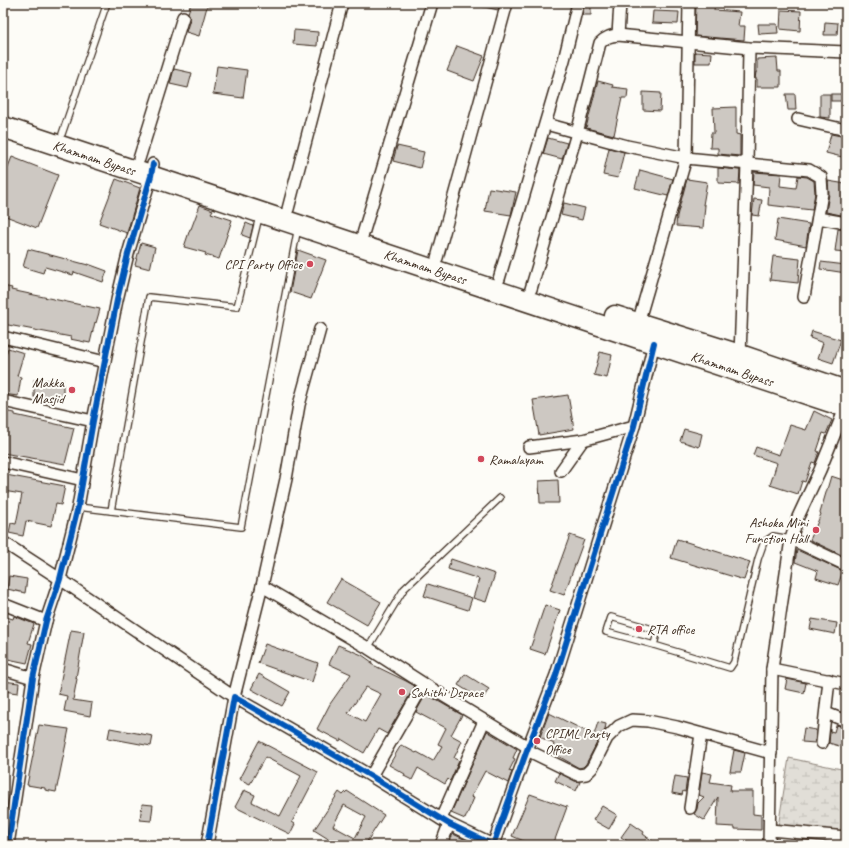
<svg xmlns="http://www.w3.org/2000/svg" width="849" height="848" viewBox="0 0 849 848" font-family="Caveat,sans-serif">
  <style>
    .wetland { fill: url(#wetland-marsh); stroke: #8e847a }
    .building { fill: #cdc8c2; stroke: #3b2a1e; fill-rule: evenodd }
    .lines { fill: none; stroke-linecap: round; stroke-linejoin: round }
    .lane-casing { stroke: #3b2a1e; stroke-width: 8 }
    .street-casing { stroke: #3b2a1e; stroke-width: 14 }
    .highway-casing { stroke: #3b2a1e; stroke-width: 23 }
    .lane { stroke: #fdfcf7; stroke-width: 5.5 }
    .street { stroke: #fdfcf7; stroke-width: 11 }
    .highway { stroke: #fdfcf7; stroke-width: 20 }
    .cycleway-casing { stroke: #fdfcf7; stroke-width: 8 }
    .cycleway { stroke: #0057b8; stroke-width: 6 }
    .poi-dot { fill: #d1495b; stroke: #fdfcf7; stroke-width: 1.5 }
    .labels { text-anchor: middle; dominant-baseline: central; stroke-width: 4; stroke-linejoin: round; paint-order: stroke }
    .street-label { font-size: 14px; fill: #3b2a1e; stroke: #fdfcf7 }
    .poi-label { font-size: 14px; fill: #3b2a1e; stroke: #fdfcf7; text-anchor: start }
  </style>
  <defs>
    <pattern id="wetland-marsh" width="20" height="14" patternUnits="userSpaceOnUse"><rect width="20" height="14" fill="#e1ded7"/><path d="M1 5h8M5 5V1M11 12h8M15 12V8" fill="none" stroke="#c2bfb8"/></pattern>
  </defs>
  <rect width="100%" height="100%" fill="#fdfcf7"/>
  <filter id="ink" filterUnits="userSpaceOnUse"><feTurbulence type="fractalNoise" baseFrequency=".025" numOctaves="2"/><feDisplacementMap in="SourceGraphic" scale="8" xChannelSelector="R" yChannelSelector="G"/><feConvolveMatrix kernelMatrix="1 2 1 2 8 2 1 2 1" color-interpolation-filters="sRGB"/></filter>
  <g filter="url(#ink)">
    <path class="wetland" d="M789,758L846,770V833L778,827Z"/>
    <g class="building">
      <path d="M191,3H208L199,36L186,32L190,19L188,13Z"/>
      <path d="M480,3H500L498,10L480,6Z"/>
      <path d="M585,3H591V15H582Z"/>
      <path d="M696,3L715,4L714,10L740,12L738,26H745L744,40L695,36Z"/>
      <path d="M781,10L801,11L800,31L780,29Z"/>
      <path d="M653,11L679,12L678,24L652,23Z"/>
      <path d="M825,22L838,23L837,35H824Z"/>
      <path d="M758,24H777L778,33L759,34Z"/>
      <path d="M294,30L318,32L317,46L293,44Z"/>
      <path d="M457,46L484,56L474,81L447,71Z"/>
      <path d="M695,52L712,53L711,63H695Z"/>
      <path d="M777,58L778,71H781V87H757V79H755L756,72H757V59Z"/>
      <path d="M217,66L247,70L243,98L213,94Z"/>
      <path d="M174,69L192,73L188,88L170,84Z"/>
      <path d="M598,81L613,85L612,87L628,89L627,98H622L614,135L586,128Z"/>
      <path d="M643,92L661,93L660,111L643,110Z"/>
      <path d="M786,94H795L796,110H788Z"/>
      <path d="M820,94H830V118L820,117Z"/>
      <rect x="831" y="94" width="15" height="7"/>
      <path d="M736,107V134L740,135V156L718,154V148H710L711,133H714L713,108Z"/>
      <path d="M831,134L846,137V158L826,153Z"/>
      <path d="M548,138L567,143L562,159L543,154Z"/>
      <path d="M397,146L424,152L420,168L393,161Z"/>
      <path d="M609,148L624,152L618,178L603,175Z"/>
      <path d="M12,157L58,175L37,228L3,215V179Z"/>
      <path d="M718,168L740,170L739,184L718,183Z"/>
      <path d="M640,170L673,179L668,196L635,188Z"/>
      <path d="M754,172L781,174L780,186L796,188L798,176L807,177L814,181L815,193L812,210L768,205L769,187L753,185Z"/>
      <path d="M116,179L140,188L127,233L99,223Z"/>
      <path d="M687,179L707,182L703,205H705L703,228L676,226L677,216Z"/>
      <path d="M828,181L846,184V216L826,212L829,194Z"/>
      <path d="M489,188L516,192L511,215L485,211Z"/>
      <path d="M754,199L762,200L759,216L752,215Z"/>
      <path d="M564,203L585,208L582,220L561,215Z"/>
      <path d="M200,205L213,210L211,213L232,220L219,259L205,255L206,253L184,247L190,229H191Z"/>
      <path d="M778,219L809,224L806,246L775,240Z"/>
      <path d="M246,223L253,226L250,238L242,235Z"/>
      <path d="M838,229L846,230V252L835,251Z"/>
      <path d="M141,243L155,247L150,269L135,265Z"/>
      <path d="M28,249L88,265V264L107,271L103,282L74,272L73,275L45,267L43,273L23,267Z"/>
      <path d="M298,250L326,260L311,299L290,292Z"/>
      <path d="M773,256L800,259L798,283L770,280Z"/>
      <path d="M821,262L846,265V273L820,269Z"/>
      <path d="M3,286L12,288L11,290L100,309L96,323L95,322L90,343L70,339L71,337L3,324Z"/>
      <path d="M812,331L841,340L833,363L818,358L823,343L810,338Z"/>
      <path d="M8,348L24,353L17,376L21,377L18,396L3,394V363Z"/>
      <path d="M600,352L612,355L607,378L594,375Z"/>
      <rect x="34" y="380" width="29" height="17"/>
      <path d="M568,395L574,429L539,435L533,400Z"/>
      <path d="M3,411L15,413V415L74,428L65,464L3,453Z"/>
      <path d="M814,411L832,420L826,434L823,433L817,451L819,452L815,463L812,462L805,482L802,481L798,494L770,485L777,463L753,455L756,447L779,455L790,425L806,430Z"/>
      <path d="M684,429L702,434L699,447L680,441Z"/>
      <path d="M6,475L65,486L61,505L56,504L51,526L26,521L23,536L9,533L11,523L16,524L22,494L3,491Z"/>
      <path d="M831,476L846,481V557L810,540L821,514L820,513Z"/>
      <path d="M558,480L559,503H540L539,481Z"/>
      <path d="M570,535L584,540L564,595L550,590Z"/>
      <path d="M677,539L750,562L744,580L671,558Z"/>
      <path d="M797,550L843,571L838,585L816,578L818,571L795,562Z"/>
      <path d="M451,559L495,574L486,602L473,598L479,579L448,569Z"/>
      <path d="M9,576L27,579L25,593L7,589Z"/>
      <path d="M341,579L381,602L367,625L327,602Z"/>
      <path d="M428,584L472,598L468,610L424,596Z"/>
      <path d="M545,605L560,610L545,654L530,649Z"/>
      <path d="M3,616L13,619L14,616L34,624L28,643L32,644L27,663L3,658Z"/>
      <path d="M812,619L837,623L835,634L810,629Z"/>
      <path d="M71,630L84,632L76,678L77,679L73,700L92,703L90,716L64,711L67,696L58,694Z"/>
      <path d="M265,644L318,663L312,682L258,663Z"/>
      <path d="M338,645L362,655L372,662L371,664L406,681L415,686L387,734L378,729L364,753L341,739L340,741L317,729L330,704L351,674L329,664ZM366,687L381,694L365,722L348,713Z"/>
      <path d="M259,674L290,692L282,706L251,689Z"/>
      <path d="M465,674L489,689L482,700L458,685Z"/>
      <path d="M787,679L806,683L804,693L785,689Z"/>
      <path d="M3,681L19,683L18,693L3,691Z"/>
      <path d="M426,694L462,715L451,735L462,741L454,758L459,761L450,781L448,779L445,784L418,768L412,780L404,776L405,774L389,765L401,745L416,753L417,752L433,761L442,746L438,744L446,728L416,712Z"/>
      <path d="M549,713L594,735L598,722L606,724L605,730L601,735L586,764L583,767L579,768L551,752L554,744L540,737Z"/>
      <path d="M39,725L69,729L56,792L45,790V788L27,785Z"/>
      <path d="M836,725L846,728V748L829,743L830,731L834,732Z"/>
      <path d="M110,728L153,736L151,746L108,738Z"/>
      <path d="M804,728L816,730L815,743L802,742Z"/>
      <path d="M487,731L517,749L513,758L515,759L509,771L512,772L508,783L485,771L471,797L474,798L465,819L451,813Z"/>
      <path d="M259,741L318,772L292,822L295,824L290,834L235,807L244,790L255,795L252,802L280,816L301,776L265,757L250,784L239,779Z"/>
      <path d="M734,750L745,753L741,772H730Z"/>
      <path d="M702,772L712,774L710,782L731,785L730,791H753V814L761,815V830L735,829V827L717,826L718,797L704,820L694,814L697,809L698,803L704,797L699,795Z"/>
      <path d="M559,773L575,781L580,782L576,791L555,781Z"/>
      <path d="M675,776L687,778L685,792L683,791L682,795L672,793Z"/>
      <path d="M347,791L384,815L366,843L369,845H338L314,830L339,792L343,795ZM344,805L366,817L355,838L333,826Z"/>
      <path d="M530,794L567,807L553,845H533L512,836Z"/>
      <path d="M142,804L153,805L151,821L140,820Z"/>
      <path d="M602,806L617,815L609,829L593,820Z"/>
      <path d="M631,823L644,832L643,834L658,845H633L621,837Z"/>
      <path d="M453,834L464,839L461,845H448Z"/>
    </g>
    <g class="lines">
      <g class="lane-casing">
        <g id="lane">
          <path d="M62,134L107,3"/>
          <path d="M78,507L111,511L149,297L237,307L259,217"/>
          <path d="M111,511L241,527L298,227"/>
          <path d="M654,645L656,637V630L611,617L606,632L654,645L730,668L734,662L758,559L764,542L773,536L791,539"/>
          <path d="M368,648L404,589L500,498"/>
        </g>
      </g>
      <g class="street-casing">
        <g id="street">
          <path d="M618,35L620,3"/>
          <path d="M798,119L846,130"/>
          <path d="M546,124L627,146L686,158L809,170L821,177L822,193L804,297"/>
          <path d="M139,159L183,17"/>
          <path d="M288,209L342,3"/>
          <path d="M818,218L846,223"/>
          <path d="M363,234L432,3"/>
          <path d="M437,258L507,3"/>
          <path d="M499,279L564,60L578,3"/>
          <path d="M531,289L577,133L600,43C606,37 610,36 618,35L749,48L846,52"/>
          <path d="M638,323L686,158L689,3"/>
          <path d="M3,337L105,362"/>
          <path d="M740,355L747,164L749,48"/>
          <path d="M3,401L93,421"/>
          <path d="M529,447L583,440L634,426"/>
          <path d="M3,462L83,480"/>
          <path d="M561,471L583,440"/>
          <path d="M791,539L846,565"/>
          <path d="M3,542L60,579L234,697L262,586L286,479L299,405L320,329"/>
          <path d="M262,586L368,648L424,684L528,747"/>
          <path d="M3,604L46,621"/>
          <path d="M3,669L33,678"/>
          <path d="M772,669L846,684"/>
          <path d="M826,713L846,721"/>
          <path d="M822,743L829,680"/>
          <path d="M527,750L578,775L586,774L592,768L607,738L619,726L632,720L648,721L677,727L771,753"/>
          <path d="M371,776L424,684"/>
          <path d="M690,808L701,734"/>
          <path d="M441,819L484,721"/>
          <path d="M770,830L846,837"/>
          <path d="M8,845L33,678L46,621L60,579L78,507L93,421L117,300L128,254L151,176L153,164"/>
          <path d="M207,845L234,697L371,776L449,824L493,845L527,750L556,675L634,426L654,343"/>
          <path d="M441,845L449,824"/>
          <path d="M769,845L772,669L791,539L798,517L820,470L846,406"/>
        </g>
      </g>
      <g class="highway-casing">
        <g id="highway">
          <path d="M3,127L846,407"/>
          <path d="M615,316L740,355L846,391"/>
        </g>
      </g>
      <use href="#lane" class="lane"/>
      <use href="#street" class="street"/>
      <use href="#highway" class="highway"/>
      <g class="cycleway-casing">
        <g id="cycleway">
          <path d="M8,845L33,678L46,621L60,579L78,507L93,421L117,300L128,254L151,176L153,164"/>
          <path d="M207,845L234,697L371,776L449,824L493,845L527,750L556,675L634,426L654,343"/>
        </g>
      </g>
      <use href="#cycleway" class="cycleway"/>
    </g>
  </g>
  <g class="poi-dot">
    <circle cx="310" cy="264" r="4"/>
    <circle cx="72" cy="390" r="4"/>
    <circle cx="481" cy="459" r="4"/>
    <circle cx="816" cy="530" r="4"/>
    <circle cx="639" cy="629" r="4"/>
    <circle cx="402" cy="692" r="4"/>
    <circle cx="537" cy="741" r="4"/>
  </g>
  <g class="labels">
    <g class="street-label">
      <text transform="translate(94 158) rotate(18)">Khammam Bypass</text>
      <text transform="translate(425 267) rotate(18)">Khammam Bypass</text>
      <text transform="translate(732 369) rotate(18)">Khammam Bypass</text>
    </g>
    <g class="poi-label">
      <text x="302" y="264" text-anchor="end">CPI Party Office</text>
      <text x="64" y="382" text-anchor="end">Makka<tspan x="64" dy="16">Masjid</tspan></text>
      <text x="489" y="459">Ramalayam</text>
      <text x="808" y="522" text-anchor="end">Ashoka Mini<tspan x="808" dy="16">Function Hall</tspan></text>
      <text x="647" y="629">RTA office</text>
      <text x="410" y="692">Sahithi Dspace</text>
      <text x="545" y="733">CPIML Party<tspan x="545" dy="16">Office</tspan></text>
    </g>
  </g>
  <rect width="849" height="848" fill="none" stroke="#fdfcf7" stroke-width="16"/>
  <rect x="8" y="8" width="833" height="832" fill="none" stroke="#3b2a1e" stroke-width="1.5" filter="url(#ink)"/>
</svg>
